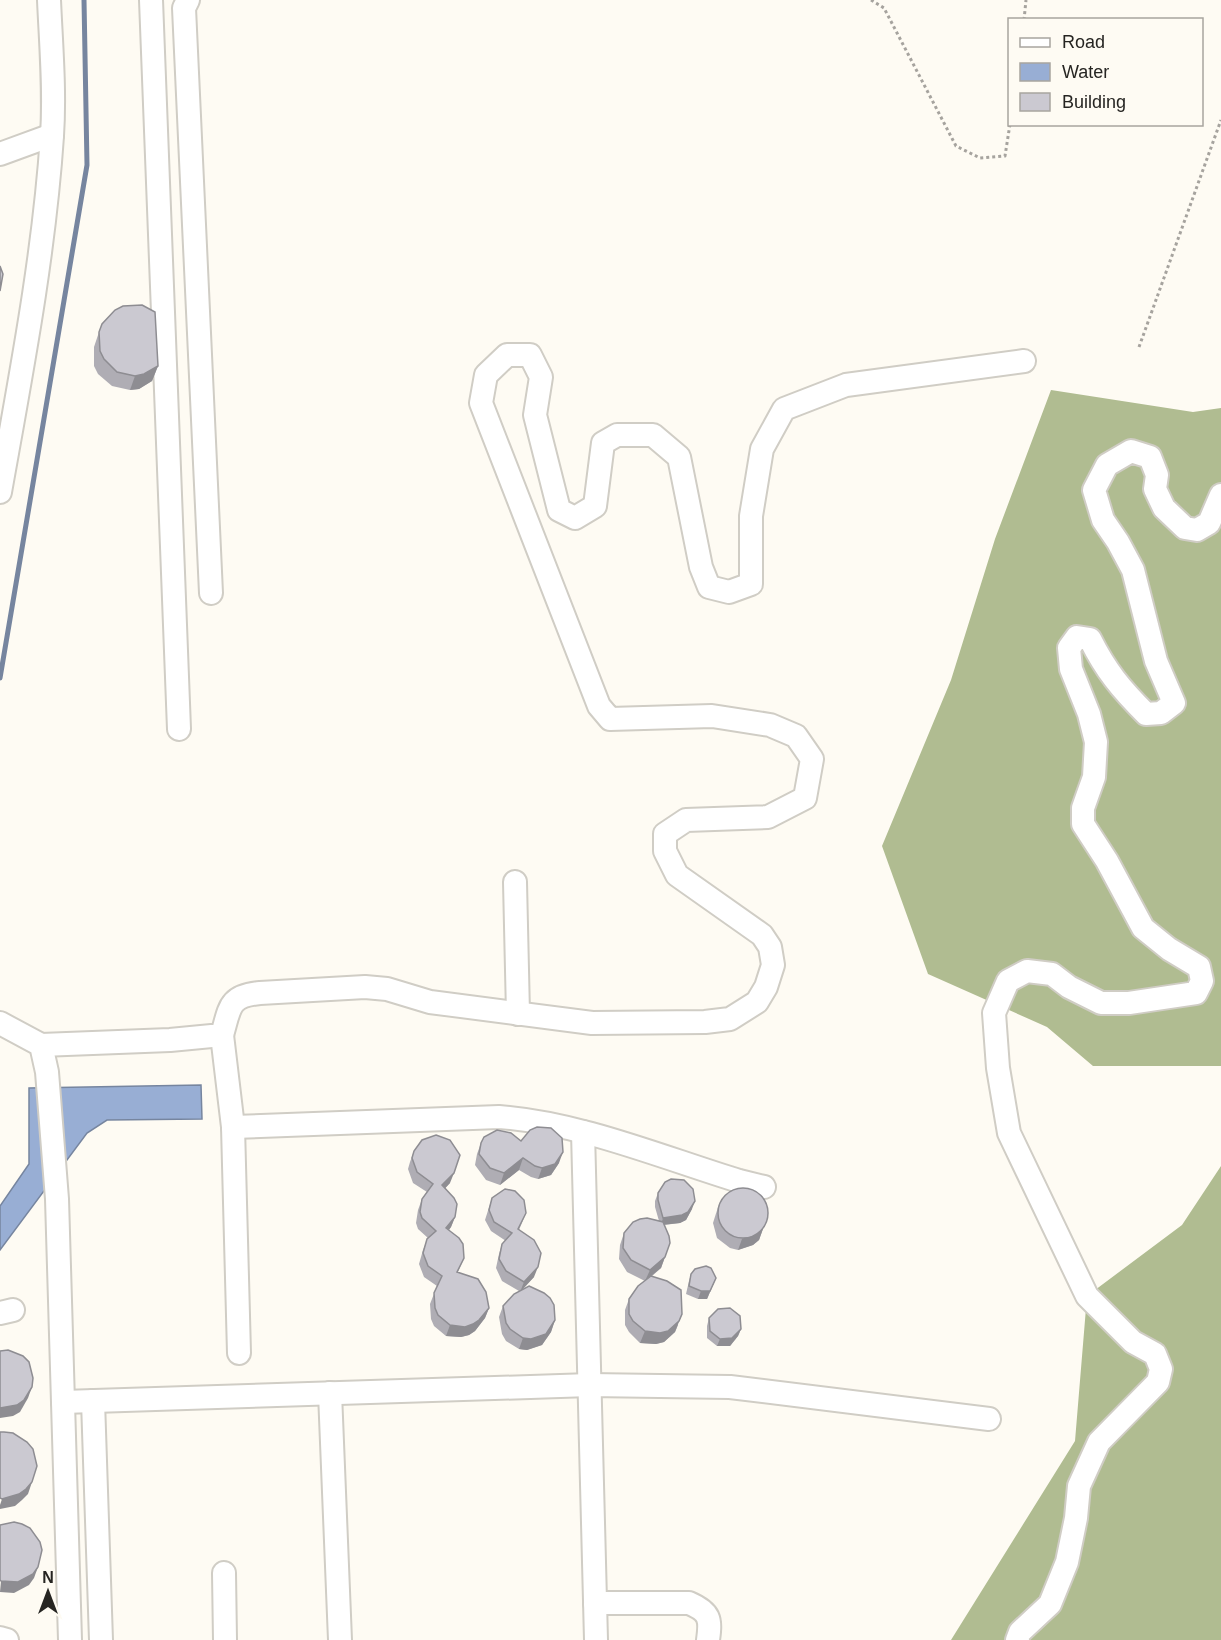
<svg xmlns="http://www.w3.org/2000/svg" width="1221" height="1640" viewBox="0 0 1221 1640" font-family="Arial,sans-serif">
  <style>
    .forest { fill: #b0bc91 }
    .water { fill: #98aed4; stroke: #76859f; stroke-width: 1.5 }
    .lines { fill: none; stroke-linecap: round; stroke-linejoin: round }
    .stream { stroke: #76859f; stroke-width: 5 }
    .minor-casing { stroke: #d0cdc5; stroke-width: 26 }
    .path { stroke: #a6a39e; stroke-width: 3; stroke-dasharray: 3 3; stroke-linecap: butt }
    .minor { stroke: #fff; stroke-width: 22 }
    .wall { fill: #afadb4 }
    .shaded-wall { fill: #8e8d92 }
    .building { fill: #cbc9d1; stroke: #8e8d92; stroke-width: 1.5 }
  </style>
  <rect width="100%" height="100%" fill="#fefbf3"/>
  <g class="forest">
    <path d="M1051,390L1193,412L1221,408V1066H1093L1047,1027L928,974L882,846L951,680L995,539Z"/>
    <path d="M1221,1166V1640H951L1075,1441L1087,1296L1182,1225Z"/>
  </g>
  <path class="water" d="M201,1085L202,1119L107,1120L87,1133L0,1250V1206L29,1164V1088Z"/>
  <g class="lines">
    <path class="stream" d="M0,678L87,165L84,0"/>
    <g class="minor-casing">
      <g id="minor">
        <path d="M151,0L179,729"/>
        <path d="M188,0L184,8L211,593"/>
        <path d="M0,154L52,135"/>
        <path d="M0,492C21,374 44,256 52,136C55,91 51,45 49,0"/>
        <path d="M515,882L518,1014"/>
        <path d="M0,1023L41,1045L47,1072L57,1199L70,1640"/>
        <path d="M222,1035L233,1127L239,1353"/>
        <path d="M41,1045L170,1040L222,1035C230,1008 228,996 260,993L365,987L387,989L430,1002L592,1023L705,1022L730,1019L757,1002L766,987L773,965L770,947L762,935L677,875L665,851V834L686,820L768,817L805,798L812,759L796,736L770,725L712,716L610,719L599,706L481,403L486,375L507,355H530L541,377L535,415L559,510L575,518L595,506L603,443L617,435H653L679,457L701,567L709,587L729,592L751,584V516L762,449L784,409L846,385L1024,361"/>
        <path d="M233,1127L499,1117C580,1123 661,1157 739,1181L764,1187"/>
        <path d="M583,1132L596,1640"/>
        <path d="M0,1313L13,1310"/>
        <path d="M330,1393L340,1640"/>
        <path d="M93,1401L101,1640"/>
        <path d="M63,1402L590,1385L730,1387L989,1419"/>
        <path d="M224,1573L225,1640"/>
        <path d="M595,1603H689C710,1612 711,1619 708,1640"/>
        <path d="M0,1638L7,1640"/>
        <path d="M1017,1640L1020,1632L1050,1604L1067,1562L1076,1518L1079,1486L1099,1442L1158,1382L1161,1369L1155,1354L1133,1342L1087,1296L1009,1133L998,1068L994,1013L1008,981L1027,971L1052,974L1069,987L1101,1003H1129L1196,993L1202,981L1199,967L1169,949L1143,928L1107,861L1083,824V808L1094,777L1096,742L1089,714L1071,669L1069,648L1077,637L1090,639C1106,671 1121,689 1146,714L1161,713L1174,703L1156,661L1133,570L1118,542L1103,520L1094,490L1107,465L1131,451L1150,457L1157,475L1155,489L1164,508L1185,528L1197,530L1209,523L1221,495"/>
      </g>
    </g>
    <g class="path">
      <path d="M871,0L884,8L956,146L980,158L1005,156L1010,124"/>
      <path d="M1024,20L1026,0"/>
      <path d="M1139,347L1221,120"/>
    </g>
    <use href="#minor" class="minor"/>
  </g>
  <g class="wall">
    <path d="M99,332L158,366L152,381L139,389L130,390L112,386L98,374L94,366V347Z"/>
    <path d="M521,1141L559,1163L551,1175L538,1179L531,1177L519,1170L500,1185L486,1180L475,1165L477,1154L481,1143Z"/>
    <path d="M414,1151L450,1183L445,1188L455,1217L451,1227L449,1230L464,1258L458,1272L489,1308L485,1318L475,1331L469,1335L461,1337L446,1336L434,1326L431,1319L430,1304L437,1286L424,1277L419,1264L423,1250L428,1238L418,1229L416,1223L418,1210L422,1199L427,1192L413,1183L408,1169L410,1162Z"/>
    <path d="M658,1193L692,1209L686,1220L680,1223L664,1225L670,1243L661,1268L651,1277L678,1325L675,1332L664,1342L656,1344L640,1343L629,1332L625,1325V1310L629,1299L645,1281L627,1272L619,1259L620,1245L624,1233L659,1221L655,1207V1201Z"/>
    <path d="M492,1198L526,1213L519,1230L534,1277L523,1289L555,1320L551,1332L542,1345L527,1350L519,1349L506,1341L502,1334L499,1317L503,1306L519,1291L502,1281L496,1268L499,1254L502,1244L506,1241L491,1231L485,1220Z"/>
    <path d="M719,1204L768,1214L759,1240L753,1245L738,1250L730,1248L717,1238L713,1223Z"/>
    <path d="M691,1274L716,1278L707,1299H698L686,1294L689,1281Z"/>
    <path d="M709,1318L741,1329L738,1336L730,1346H717L707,1338V1326Z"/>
  </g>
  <g class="shaded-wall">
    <path d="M158,366L152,381L139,389L130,390L135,376Z"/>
    <path d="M563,1152L559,1163L551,1175L538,1179L542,1168Z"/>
    <path d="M523,1158L519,1170L500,1185L504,1173Z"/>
    <path d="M454,1173L450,1183L438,1196L442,1185Z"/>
    <path d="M695,1201L692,1209L686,1220L680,1223L661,1225L663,1218Z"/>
    <path d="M455,1217L451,1227L442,1239L446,1228Z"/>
    <path d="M763,1229L759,1240L753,1245L738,1250L742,1239Z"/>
    <path d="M665,1257L661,1268L645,1281L650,1270Z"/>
    <path d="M538,1267L534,1277L520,1292L524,1282Z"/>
    <path d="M716,1278L707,1299H698L701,1291Z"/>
    <path d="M489,1308L485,1318L475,1331L469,1335L461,1337L446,1336L450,1325Z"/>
    <path d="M682,1314L675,1332L664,1342L656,1344L640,1343L645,1331Z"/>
    <path d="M555,1320L551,1332L542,1345L527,1350L519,1349L523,1338Z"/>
    <path d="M741,1329L738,1336L730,1346H717L720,1339Z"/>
    <path d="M32,1387L28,1398L20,1412L13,1416L0,1418V1408Z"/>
    <path d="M32,1482L28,1494L22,1500L15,1506L0,1509V1505L2,1499Z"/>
    <path d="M38,1567L34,1578L29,1585L14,1593L0,1592L1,1581Z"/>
  </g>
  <g class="building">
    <path d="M0,266L3,274L0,291Z"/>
    <path d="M142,305L155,312L158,366L144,374L135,376L117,372L104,359L100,351L99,332L102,324L115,310L123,306Z"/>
    <path d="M537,1127L551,1128L562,1138L563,1152L555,1164L542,1168L535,1166L523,1158L504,1173L490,1168L479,1154L481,1143L484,1137L497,1130L511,1133L521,1141L530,1130Z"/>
    <path d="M436,1135L450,1140L460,1155L454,1173L442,1185L454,1198L457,1204L455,1217L446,1228L459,1238L463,1244L464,1258L457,1272L478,1279L486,1292L489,1308L479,1320L473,1324L465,1327L450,1325L438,1315L435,1308L434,1293L442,1276L428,1266L423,1253L427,1239L436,1231L422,1218L420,1212L422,1199L433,1184L417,1172L412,1158L414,1151L422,1140Z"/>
    <path d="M671,1179L684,1180L693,1189L695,1201L688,1212L682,1215L663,1218L658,1200V1193L665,1182Z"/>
    <circle cx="743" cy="1213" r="25"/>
    <path d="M505,1189L515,1191L524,1200L526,1213L518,1229L534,1240L541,1253L538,1267L524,1282L506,1271L499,1259L502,1244L512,1233L494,1222L489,1210L492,1198Z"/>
    <path d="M647,1218L663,1222L669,1236L670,1243L665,1257L650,1270L631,1260L623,1248L624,1233L633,1222L640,1219Z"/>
    <path d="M706,1266L711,1268L716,1278L710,1291H701L689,1286L691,1274L695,1269Z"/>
    <path d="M651,1276L667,1281L681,1290L682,1314L679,1321L668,1331L660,1333L645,1331L633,1321L629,1314V1299L638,1286Z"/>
    <path d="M529,1286L544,1293L550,1298L554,1305L555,1320L546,1334L531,1339L523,1338L510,1329L506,1323L503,1306L514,1294Z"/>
    <path d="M730,1308L740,1316L741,1329L732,1338L720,1339L710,1331L709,1318L718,1309Z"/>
    <path d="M8,1350L23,1356L29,1362L33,1378L32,1387L24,1400L17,1405L0,1408V1351Z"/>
    <path d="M0,1432H4L13,1433L27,1442L33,1449L37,1466L32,1482L26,1489L19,1494L2,1499L0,1498Z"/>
    <path d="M14,1522L22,1524L30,1528L40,1542L42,1550L38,1567L33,1574L18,1582L1,1581L0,1580V1525Z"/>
  </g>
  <rect x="1008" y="18" width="195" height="108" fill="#fefbf3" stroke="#a8a59f" stroke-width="1.5"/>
  <rect x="1020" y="38" width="30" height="9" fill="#ffffff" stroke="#a8a59f" stroke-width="1.5"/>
  <text x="1062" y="48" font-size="18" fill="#262522">Road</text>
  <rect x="1020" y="63" width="30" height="18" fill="#98aed4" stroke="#a8a59f" stroke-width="1.5"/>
  <text x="1062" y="78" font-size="18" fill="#262522">Water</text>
  <rect x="1020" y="93" width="30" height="18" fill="#cbc9d1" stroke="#a8a59f" stroke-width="1.5"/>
  <text x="1062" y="108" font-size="18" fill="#262522">Building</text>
  <g transform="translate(48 1592)" stroke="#fefbf3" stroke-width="4.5" paint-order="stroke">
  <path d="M0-4.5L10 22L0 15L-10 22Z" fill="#262522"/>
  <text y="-9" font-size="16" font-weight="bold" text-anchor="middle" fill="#262522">N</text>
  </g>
</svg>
